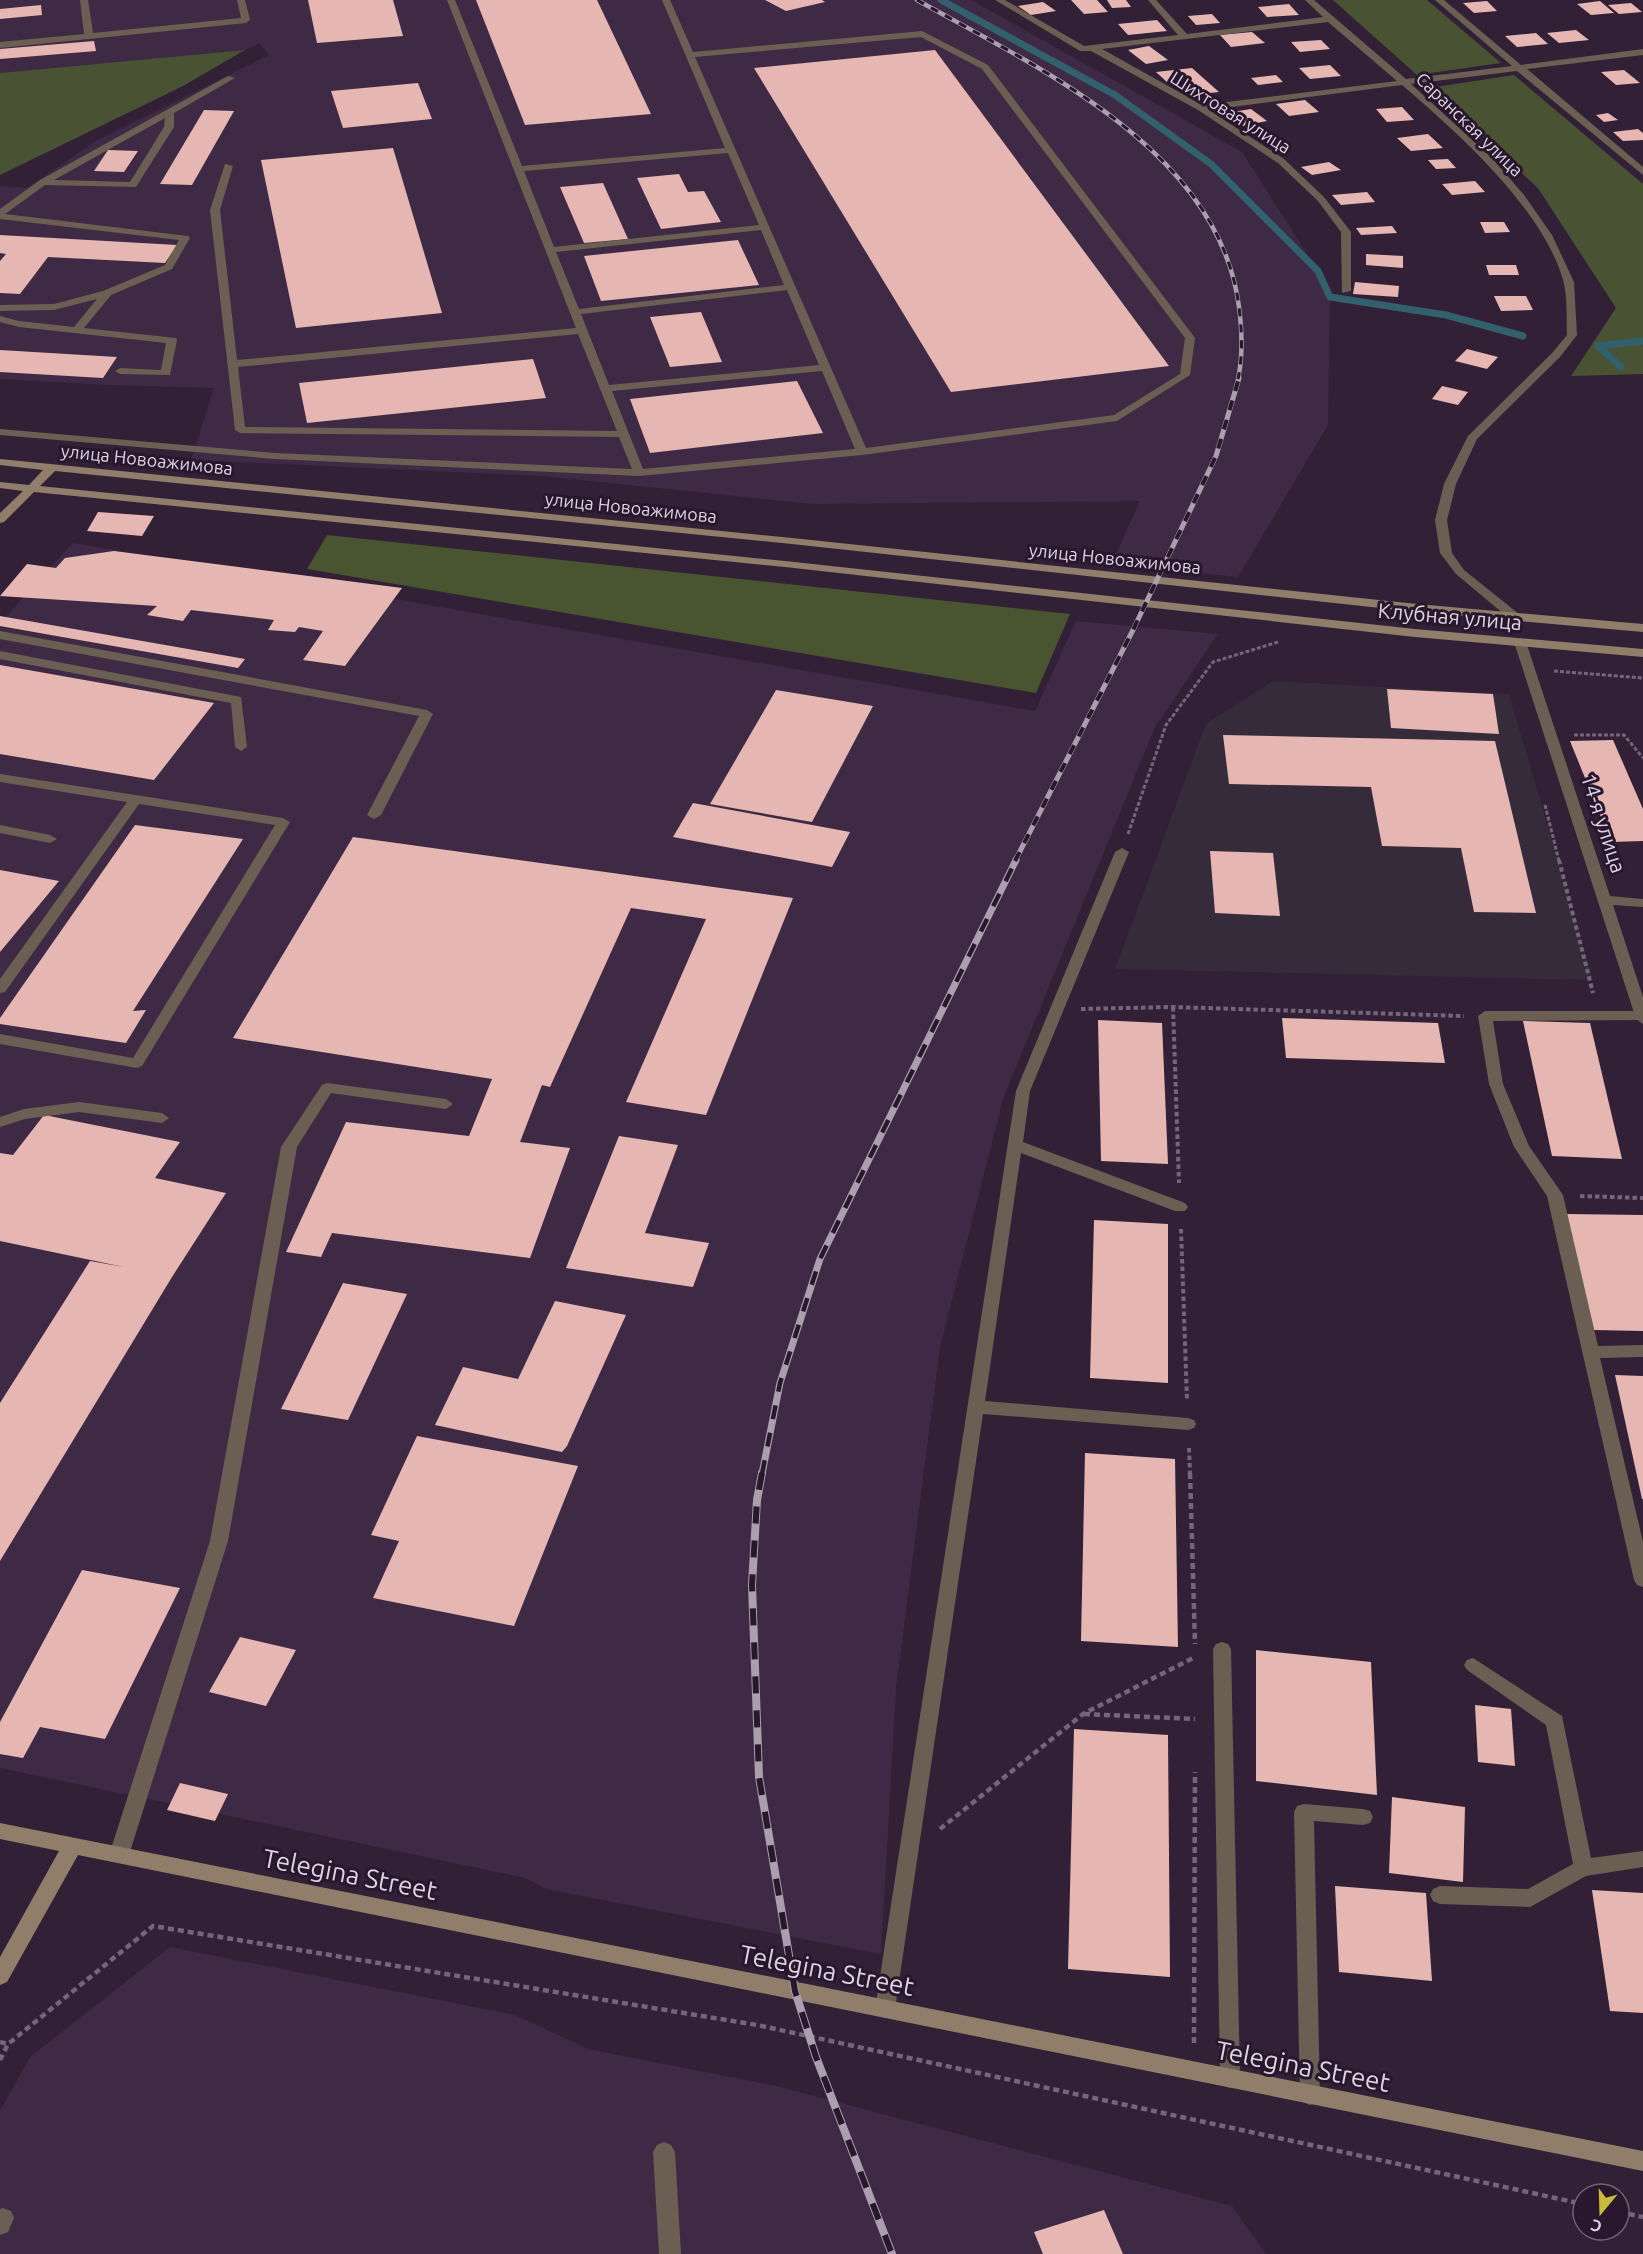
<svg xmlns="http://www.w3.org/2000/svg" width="1643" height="2254" viewBox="0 0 1643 2254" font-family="Ubuntu,sans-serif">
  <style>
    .commercial { fill: #352b3b }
    .built { fill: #3f2a46 }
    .green { fill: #495333 }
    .forest { fill: #495431 }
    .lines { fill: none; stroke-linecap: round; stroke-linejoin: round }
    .stream { stroke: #32616d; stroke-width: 7 }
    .building { fill: #e6b7b2 }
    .path-far2 { stroke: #746579; stroke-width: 3; stroke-dasharray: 4 2; stroke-linecap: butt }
    .path-far1 { stroke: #746579; stroke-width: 4; stroke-dasharray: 4.5 3; stroke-linecap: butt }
    .path { stroke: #746579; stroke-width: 4.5; stroke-dasharray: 6 4; stroke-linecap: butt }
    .lane { fill: #6b5f53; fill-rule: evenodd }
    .street { fill: #6b5f53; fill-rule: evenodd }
    .secondary { fill: #917e6a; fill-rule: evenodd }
    .rail-far3-casing { stroke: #ab9eaf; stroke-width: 4.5 }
    .rail-far2-casing { stroke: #ab9eaf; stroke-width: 5 }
    .rail-far1-casing { stroke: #ab9eaf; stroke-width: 7 }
    .rail-casing { stroke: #ab9eaf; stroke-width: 8 }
    .rail-far3 { stroke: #28172d; stroke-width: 3; stroke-dasharray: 8; stroke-linecap: butt }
    .rail-far2 { stroke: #28172d; stroke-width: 4; stroke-dasharray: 10; stroke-linecap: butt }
    .rail-far1 { stroke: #28172d; stroke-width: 4.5; stroke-dasharray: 14; stroke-linecap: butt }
    .rail { stroke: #28172d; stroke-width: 6; stroke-dasharray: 17; stroke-linecap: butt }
    .labels { text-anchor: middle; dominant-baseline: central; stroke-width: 6; stroke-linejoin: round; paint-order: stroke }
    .far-street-label { font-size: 18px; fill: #ded3e2; stroke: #28172d }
    .street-label { font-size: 21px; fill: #ded3e2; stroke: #28172d }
    .near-street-label { font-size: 26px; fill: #ded3e2; stroke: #28172d }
  </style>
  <rect width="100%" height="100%" fill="#322037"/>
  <path class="commercial" d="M1273,681L1509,694L1593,980L1115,969L1206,724Z"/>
  <g class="built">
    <path d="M0,0H971L1242,152L1318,271L1330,297L1328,425L1238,577L1112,563L1140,501L813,504L543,476L191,460L214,388L108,385L0,379V186L27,188L96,141L269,55L259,43L245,50L0,73Z"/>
    <path d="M73,543L1035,711L1076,621L1218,634L1155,727L1003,1099L940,1347L896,1688L881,1954L546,1889L526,1878L0,1768V623Z"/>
    <path d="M170,1947L515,2015L588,2049L776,2086L1232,2206L1266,2254H0V2111L30,2057Z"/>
  </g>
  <g class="green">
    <path d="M1333,0H1427L1501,63L1417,75Z"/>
    <path d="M245,50L183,86L0,175V73Z"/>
    <path d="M1514,75L1643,184V374L1571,376L1616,308L1538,188L1429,88Z"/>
  </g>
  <path class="forest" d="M327,535L1070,614L1036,693L307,569Z"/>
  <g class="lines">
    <g class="stream">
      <path d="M941,0L1115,95L1211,164L1318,271L1330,297L1446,315L1523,336"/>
      <path d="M1598,346L1643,341"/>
      <path d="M1598,346L1621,367"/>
    </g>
  </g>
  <g class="building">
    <path d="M308,0H393L403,36L317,43Z"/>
    <path d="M476,0H597L651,114L525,125Z"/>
    <path d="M765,0H822L825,2L786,11Z"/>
    <path d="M1071,0H1097L1108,12L1084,14Z"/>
    <path d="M1107,0H1126L1131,7L1112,8Z"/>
    <path d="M1487,1L1497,11L1474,13L1463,3Z"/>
    <path d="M1600,1L1614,13L1591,15L1577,4Z"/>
    <path d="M1043,2L1056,11L1031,15L1018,6Z"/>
    <path d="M1631,3L1642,12L1619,14L1608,5Z"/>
    <path d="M1289,4L1299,15L1267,17L1258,7Z"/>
    <path d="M41,5L42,15L0,19V9Z"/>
    <path d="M1212,14L1220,23L1196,25L1188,16Z"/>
    <path d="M1157,20L1167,31L1128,35L1118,24Z"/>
    <path d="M1576,30L1589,40L1559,43L1547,33Z"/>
    <path d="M1252,32L1265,43L1231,47L1220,35Z"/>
    <path d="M1536,33L1548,44L1517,47L1505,36Z"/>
    <path d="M1321,40L1330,49L1300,52L1291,42Z"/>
    <path d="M94,41L96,51L0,59V49Z"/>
    <path d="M1149,46L1168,60L1146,64L1128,50Z"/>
    <path d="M935,50L1169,366L951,392L754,68Z"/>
    <path d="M1330,65L1341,76L1310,79L1299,68Z"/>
    <path d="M1192,68L1219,92L1200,94L1185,81L1168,83L1156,72Z"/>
    <path d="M1624,70L1640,83L1616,85L1601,72Z"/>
    <path d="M1276,75L1283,82L1258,85L1251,78Z"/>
    <path d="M418,83L432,119L343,128L331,91Z"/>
    <path d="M1305,100L1319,112L1289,116L1276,104Z"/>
    <path d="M1402,107L1414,120L1387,122L1376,109Z"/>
    <path d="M1251,109L1267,121L1242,126L1226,113Z"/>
    <path d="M204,110L234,111L192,185L160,184Z"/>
    <path d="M1608,113L1618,120L1604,122L1596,115Z"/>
    <path d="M1638,129L1643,133V140L1623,141L1613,132Z"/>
    <path d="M1428,134L1443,148L1411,151L1397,138Z"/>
    <path d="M393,148L442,313L296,328L261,160Z"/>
    <path d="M108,150L138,151L124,172L94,171Z"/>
    <path d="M1448,159L1456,168L1436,169L1428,160Z"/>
    <path d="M1329,162L1341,170L1312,175L1301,167Z"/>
    <path d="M679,174L688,192L704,191L721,222L661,229L637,178Z"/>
    <path d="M1475,181L1485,192L1452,195L1442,184Z"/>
    <path d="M603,183L628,239L584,243L560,187Z"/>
    <path d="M1367,192L1375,202L1341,205L1332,195Z"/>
    <path d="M1480,222H1504L1510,232L1485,233Z"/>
    <path d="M1392,226L1397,233L1361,235L1356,228Z"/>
    <path d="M0,235L177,245L165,263L48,257L20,294L0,293V261L6,254L0,253Z"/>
    <path d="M738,240L759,285L601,301L584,256Z"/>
    <path d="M1366,254L1403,256V268L1366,265Z"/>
    <path d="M1486,265H1516L1519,275H1489Z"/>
    <path d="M1355,282L1399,286L1398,297L1353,294Z"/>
    <path d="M1494,296H1526L1533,310L1501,311Z"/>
    <path d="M701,312L722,362L670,367L650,317Z"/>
    <path d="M1467,349L1498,357L1487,369L1455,361Z"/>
    <path d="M0,350L117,357L103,378L0,372Z"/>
    <path d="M533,359L546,398L307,423L299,383Z"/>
    <path d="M797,381L823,433L650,453L630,399Z"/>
    <path d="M1442,386L1468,392L1458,405L1432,399Z"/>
    <path d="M98,512L154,516L142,536L87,531Z"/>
    <path d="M114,551L402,588L345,666L303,660L323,631L299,627L295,632L268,630L274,620L191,610L183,621L147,615L157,606L0,596L27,564L56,568L65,558Z"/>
    <path d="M0,616L245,659L238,668L0,626Z"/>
    <path d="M0,665L214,703L154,780L0,754Z"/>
    <path d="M1387,689L1493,694L1499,734L1391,728Z"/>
    <path d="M776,690L873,706L812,822L710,804Z"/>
    <path d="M1223,735L1495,741L1536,913L1474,912L1461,848L1382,846L1371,787L1229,784Z"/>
    <path d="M1613,740L1643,809V841L1611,842L1570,741Z"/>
    <path d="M693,803L850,832L832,867L673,837Z"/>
    <path d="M135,825L243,839L133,1011L146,1010L126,1043L0,1024V1018Z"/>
    <path d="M353,837L793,898L706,1115L626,1102L706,919L631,908L550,1087L542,1085L520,1142L570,1148L530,1258L332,1233L321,1257L286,1252L346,1122L469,1136L492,1079L233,1038Z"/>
    <path d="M1210,851L1273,853L1280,916L1215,913Z"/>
    <path d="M0,870L59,881L0,952Z"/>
    <path d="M1282,1018L1438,1023L1445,1063L1286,1058Z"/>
    <path d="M1098,1020L1162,1023L1168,1164L1101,1161Z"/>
    <path d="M1523,1021L1590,1023L1622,1159L1552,1156Z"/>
    <path d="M44,1115L180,1142L155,1178L226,1193L172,1277L0,1561V1403L90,1261L124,1267L0,1241V1153L13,1155Z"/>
    <path d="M619,1136L678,1145L645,1233L709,1243L693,1287L566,1268Z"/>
    <path d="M1565,1214L1643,1215V1331L1594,1330Z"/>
    <path d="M1094,1220L1168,1224V1383L1090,1378Z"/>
    <path d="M343,1283L407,1294L348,1420L281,1409Z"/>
    <path d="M555,1301L626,1315L567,1446L562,1452L435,1425L463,1367L518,1379Z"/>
    <path d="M1615,1375L1643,1376V1499H1642Z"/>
    <path d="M417,1436L578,1466L514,1626L373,1598L399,1541L371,1535Z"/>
    <path d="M1085,1453L1175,1459L1178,1647L1081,1641Z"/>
    <path d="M82,1570L180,1588L105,1739L40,1727L23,1758L0,1754V1722Z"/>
    <path d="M240,1637L296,1650L266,1706L209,1692Z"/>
    <path d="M1256,1650L1371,1662L1377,1795L1256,1781Z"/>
    <path d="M1475,1705L1511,1709L1515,1766L1478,1762Z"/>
    <path d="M1074,1729L1168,1735L1170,1977L1068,1969Z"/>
    <path d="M180,1783L228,1794L215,1821L167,1810Z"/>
    <path d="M1392,1797L1465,1807L1463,1882L1389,1873Z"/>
    <path d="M1335,1886L1426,1893L1432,1981L1339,1972Z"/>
    <path d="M1592,1890L1643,1893V2013L1610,2011Z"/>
    <path d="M1104,2210L1123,2254H1043L1034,2232Z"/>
  </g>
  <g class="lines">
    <g class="path-far2">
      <path d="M1554,671L1643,678"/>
      <path d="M1574,735H1624L1643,758"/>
      <path d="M1545,805L1559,861"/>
      <path d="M1128,834L1166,725L1213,662L1278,642"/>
    </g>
    <g class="path-far1">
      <path d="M1559,860L1593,993"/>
      <path d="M1173,1007L1179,1183"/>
      <path d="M1081,1009L1173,1007L1464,1016"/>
      <path d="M1580,1196L1643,1198"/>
      <path d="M1181,1229L1187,1401"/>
      <path d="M1189,1448L1190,1474"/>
    </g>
    <g class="path">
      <path d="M1190,1473L1195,1644"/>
      <path d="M1084,1714L1195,1719"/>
      <path d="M940,1829L1083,1714L1195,1657"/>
      <path d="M0,2042L8,2044"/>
      <path d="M1194,2043L1195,1772"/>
      <path d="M0,2060L8,2044L153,1926L757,2025L1583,2204"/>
      <path d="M1619,2212L1643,2217"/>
    </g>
    <g class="lane">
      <path d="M80,0H88L93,33L241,18L237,0H245L250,20L246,23L0,48V42L84,34Z"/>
      <path d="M447,0H455L522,166L725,148L662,0H670L693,52L922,31L988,65L1195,338L1190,375L1117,421L862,455L639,476L275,459L0,435V429L275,453L632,469L619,437L240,433L235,430L210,210L225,164L233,166L220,210L237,360L576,328ZM921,37L982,69L1185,338L1180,374L1114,415L866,448L695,57ZM728,153L759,225L554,247L524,171ZM761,230L784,285L579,309L556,252ZM787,290L819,365L609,385L581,314ZM578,334L617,431L245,427L238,367ZM822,371L855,449L643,469L612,391Z"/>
      <path d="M228,76L235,78L174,113V127L136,187L45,185L5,214L188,236L190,238L172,269L111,295L84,328L176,338L177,340L170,375L120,374L115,371L120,368L161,370L166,343L19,327L0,322V316L19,321L74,327L97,299L54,310L0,311V305L54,304L103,291L165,265L179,240L0,219V209L40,180ZM165,118L164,127L130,182L54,180Z"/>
      <path d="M0,631L427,710L433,714L381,815L374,819L367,815L419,716L0,639Z"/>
      <path d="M0,651L241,697L247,747L241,751L235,747L231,703L0,659Z"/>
      <path d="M0,774L283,818L290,822L142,1066L137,1068L0,1044V1034L133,1058L275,825L139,804L5,992L0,993V979L127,802L0,782Z"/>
      <path d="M0,825L50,835L57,839L50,843L0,833Z"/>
      <path d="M1122,848L1129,852L1030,1091L1023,1142L1185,1203L1188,1207L1185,1211H1175L1021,1153L985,1401L1188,1418L1194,1420L1196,1424L1194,1428L1188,1430L983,1414L895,2009L892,2015L885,2018L878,2015L875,2009L1016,1091L1115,852Z"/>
      <path d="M1485,1011H1643L1642,1020L1493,1021L1503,1084L1529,1146L1563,1195L1598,1346L1643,1345V1357L1600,1358L1643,1542V1587L1637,1585L1634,1580L1547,1196L1514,1147L1489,1084L1478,1016Z"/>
      <path d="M327,1083L446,1099L453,1104L446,1109L331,1093L297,1147L228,1541L129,1855L126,1861L119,1863L112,1861L109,1855L210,1541L281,1147L322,1085Z"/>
      <path d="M79,1102L162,1113L169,1118L162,1123L79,1112L25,1119L0,1127V1117L24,1109Z"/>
      <path d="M1222,1642L1228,1644L1231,1649L1240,2078L1237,2085L1230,2088L1223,2085L1220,2078L1213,1649L1216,1644Z"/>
      <path d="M1473,1658L1562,1716L1591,1858L1643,1851V1867L1586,1876L1530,1907L1440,1904L1433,1901L1430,1895L1433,1889L1440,1886L1528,1889L1573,1864L1546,1725L1467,1670L1464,1665L1467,1660Z"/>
      <path d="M1304,1804L1363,1809L1370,1811L1373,1817L1370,1823L1363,1825L1314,1821L1320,2095L1317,2102L1310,2105L1303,2102L1300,2095L1294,1812L1297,1806Z"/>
      <path d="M664,2142L671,2145L675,2152L681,2254H659L653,2152L657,2145Z"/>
      <path d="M3,2208L11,2211L14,2218L8,2232L0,2235V2209Z"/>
    </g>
    <g class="street">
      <path d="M995,0H1005L1084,46L1178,35L1148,0H1156L1187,34L1323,17L1305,0H1314L1406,79L1512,66L1435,0H1444L1521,65L1643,49V55L1527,69L1643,167V175L1517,71L1411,84L1492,158L1524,195L1552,235L1574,282L1577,335L1560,357L1477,439L1456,484L1447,520L1452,553L1464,570L1519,614V620H1511L1456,574L1440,553L1435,520L1444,484L1468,436L1552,353L1567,335C1566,317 1568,298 1563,280C1543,209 1457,132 1402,85L1209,110L1284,159L1324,197L1351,232V291L1342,293L1341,232L1318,201L1278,163L1198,110L1091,51H1080ZM1328,22L1397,81L1202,105L1102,49Z"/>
      <path d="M1520,638L1526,642L1610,896L1643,899V907L1613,905L1643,997V1024L1636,1019L1514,642Z"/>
    </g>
    <g class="secondary">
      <path d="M0,459L792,538L1417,604L1643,624V632L1417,612L792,544L55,471L40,486L785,561L1415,629L1643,649V657L1415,637L785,567L34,492L4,522L0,523V513L23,491L0,488V482L29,485L43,470L0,465Z"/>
      <path d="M0,1823L1643,2151V2171L78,1855L7,1982L0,1985V1957L59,1851L0,1839Z"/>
    </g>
    <g class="rail-far3-casing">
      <path id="rail-far3" d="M917,0C1040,69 1219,150 1239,307C1242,330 1243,356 1238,379"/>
    </g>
    <g class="rail-far2-casing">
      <path id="rail-far2" d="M1015,861L1133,630L1216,456L1239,378"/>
    </g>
    <g class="rail-far1-casing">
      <path id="rail-far1" d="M762,1474L780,1383L820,1259L1016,860"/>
    </g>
    <g class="rail-casing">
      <path id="rail" d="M762,1473L757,1500L752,1585L759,1777L795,1991L816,2057L892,2254"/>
    </g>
    <use href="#rail-far3" class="rail-far3"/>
    <use href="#rail-far2" class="rail-far2"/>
    <use href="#rail-far1" class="rail-far1"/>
    <use href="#rail" class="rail"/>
  </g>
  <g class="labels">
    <g class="far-street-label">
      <text transform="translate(1231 112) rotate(32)">Шихтовая улица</text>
      <text transform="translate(1470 124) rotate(44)">Саранская улица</text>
      <text transform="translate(147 459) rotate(6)">улица Новоажимова</text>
      <text transform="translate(631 507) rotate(6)">улица Новоажимова</text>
      <text transform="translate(1115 558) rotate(6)">улица Новоажимова</text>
    </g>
    <g class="street-label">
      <text transform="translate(1450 616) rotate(5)">Клубная улица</text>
      <text transform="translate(1604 823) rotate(72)">14-я улица</text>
    </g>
    <g class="near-street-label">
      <text transform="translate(350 1874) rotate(11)">Telegina Street</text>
      <text transform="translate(827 1970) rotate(11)">Telegina Street</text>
      <text transform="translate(1303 2066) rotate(11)">Telegina Street</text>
    </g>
  </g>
  <g transform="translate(1601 2212) rotate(199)"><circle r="28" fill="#28172d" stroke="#716275" stroke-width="1.5"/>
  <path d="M0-4.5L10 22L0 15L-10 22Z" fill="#c8bb3b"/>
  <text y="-9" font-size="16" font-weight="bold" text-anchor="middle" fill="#ded3e2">С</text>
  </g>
</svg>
